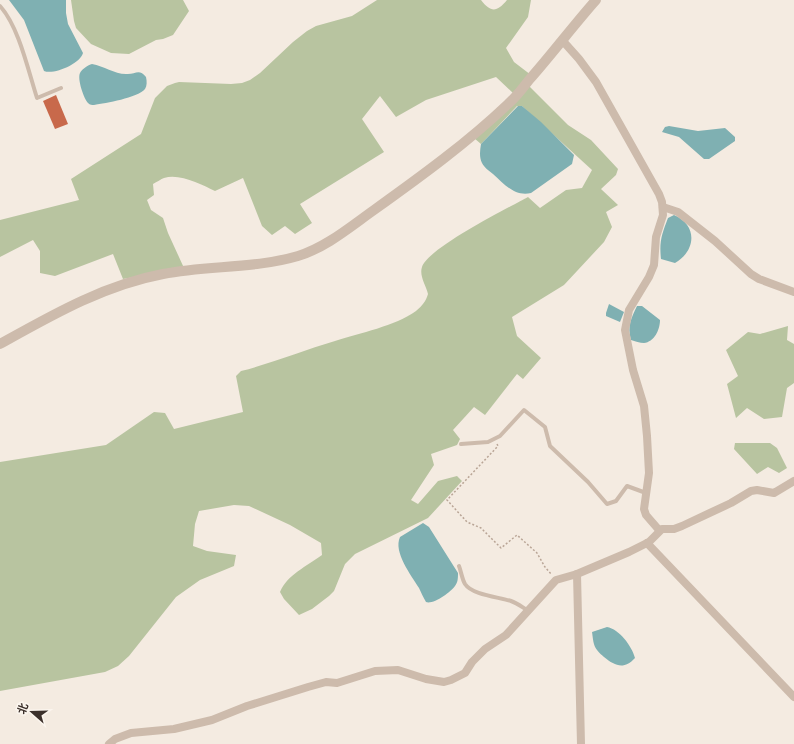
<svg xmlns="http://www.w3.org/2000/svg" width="794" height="744" viewBox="0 0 794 744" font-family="'Source Sans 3','Noto Sans SC',sans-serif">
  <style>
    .green { fill: #b8c4a0 }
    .water { fill: #7fb0b2 }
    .building { fill: #c8694b }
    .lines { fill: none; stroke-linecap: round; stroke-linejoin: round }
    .path { stroke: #b9a596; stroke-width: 1.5; stroke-dasharray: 2 2; stroke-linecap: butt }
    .service { stroke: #cdbbac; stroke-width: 4 }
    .minor { stroke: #cdbbac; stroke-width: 8 }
    .tertiary { stroke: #cdbbac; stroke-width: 10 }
  </style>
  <rect width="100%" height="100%" fill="#f4ebe1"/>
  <g class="green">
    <path d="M71,0H183L189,11L173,35L163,39L156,40L129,54L111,53L91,44L76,28L74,21Z"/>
    <path d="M377,0H481C491,13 497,12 507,0H531L528,17L506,48L514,62L531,75L514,94L496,77L426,100L396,117L380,96L362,119L384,152L300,204L312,223L295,234L285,226L272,235L262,226L243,178L215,191C202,185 180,173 164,178C161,179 157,182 153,184L154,195L147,200L151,210L163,218L168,233L184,268L123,279L113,254L55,276L40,273V251L33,240L0,257V220L79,200L71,179L141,134L155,98L167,86L175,83L179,82L231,84L242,83L250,80L260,73L293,42L307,31L316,26L352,16Z"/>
    <path d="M528,85L568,125L591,140L618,169L616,175L601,189L618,205L606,212L612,227L604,242L564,285L512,317L517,336L541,358L523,379L517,374L485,415L474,407L453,430L460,439L457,445L431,454L434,465L411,500L418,504L438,481L457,476L462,481L428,518L355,554L345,564L334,591L329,596L312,609L299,615L284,599L280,592C287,575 307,566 322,555L321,543L290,525L249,506L234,505L199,511L195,524L193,546L207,551L236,555L234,566L200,580L176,597L129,656L118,666L105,672L0,691V462L106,445L154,412L165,413L174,429L243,412L236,376L241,371C273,363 304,350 335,341C360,333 395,326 416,311C422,306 426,301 428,294C426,285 419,276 422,267C428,248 508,208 528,197L540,208L566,190L582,188L592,170L522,106H517L481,144L474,138Z"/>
    <path d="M788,326L787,340L794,344V383L787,388L782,417L764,419L747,408L736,418L727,384L738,376L726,350L748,332L760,334Z"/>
    <path d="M735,443H770L777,448L787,468L779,473L768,467L757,474L734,449Z"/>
  </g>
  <g class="water">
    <path d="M9,0H66V13L68,24L83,53C80,64 54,75 44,71L24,20Z"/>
    <path d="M92,64C104,66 114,74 126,74C135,75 139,68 146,77C147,81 147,86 145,89C137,98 106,103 94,105C92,105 90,105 88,103C84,99 77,79 80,73C82,69 88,65 92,64Z"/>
    <path d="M518,106H522L541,122L574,155L572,164L531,193C515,197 504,184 493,174C489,171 484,167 482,163C479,157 480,150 481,144Z"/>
    <path d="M669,126L698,131L725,128L735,137V141L709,159H704L679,137L662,132L665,127Z"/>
    <path d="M674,215C698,225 696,251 675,263L661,259C659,241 662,234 668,218Z"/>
    <path d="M609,304L624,312L620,322L606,316V313Z"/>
    <path d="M637,306H642L660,320C660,330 654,342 644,343C640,343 635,341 631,340C627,326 631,319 637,306Z"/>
    <path d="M423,523L429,527L458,573C458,578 458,582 455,586C451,592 433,605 426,602C423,597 421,592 419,588C411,575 393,552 400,537Z"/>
    <path d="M607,627C619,629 632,646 635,658C624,670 615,666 604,657C602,655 599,653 597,650C593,645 593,638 592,632Z"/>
  </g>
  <path class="building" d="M56,95L68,124L55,129L43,101Z"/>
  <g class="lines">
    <path class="path" d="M497,444L498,446L447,500L467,522L481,528L501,548L517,535L537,553L545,567L552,575"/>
    <g class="service">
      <path d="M0,6C19,27 28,70 37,98L61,88"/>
      <path d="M461,444L488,442L500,436L524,410L545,427L550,446L588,482L607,504L616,501L627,486L646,493"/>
      <path d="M459,566C461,571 462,579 465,584C472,595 499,597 511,601C517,603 522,607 527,610"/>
    </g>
    <g class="minor">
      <path d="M562,40L579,59L596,82L659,194L662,202L663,215L656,237L654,265L649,277L629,310L625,330L633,370L644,406L647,436L649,473L644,509L646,515L659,530"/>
      <path d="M663,207L678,212L715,241L751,274L759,279L794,292"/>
      <path d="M647,543L794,697"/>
      <path d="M577,574L581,744"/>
      <path d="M109,744L115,739L131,733L174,729L212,720L247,706L308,687L326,682L337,683L375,671L398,670L426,679L444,682L451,680L465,673L472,662L485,649L506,635L556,580L577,574L629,552L649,542L662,529H674L682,526L731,503L751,491L757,490L774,493L794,481"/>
    </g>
    <path class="tertiary" d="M0,344C52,315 104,285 163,274C207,265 254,269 298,256C325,248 350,227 374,210C420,177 467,143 508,104C516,97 523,88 529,80C552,54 573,26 596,0"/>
  </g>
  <g transform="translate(32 712) rotate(290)" stroke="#fbf5ee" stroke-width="3" paint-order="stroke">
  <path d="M0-3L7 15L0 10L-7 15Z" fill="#3b302b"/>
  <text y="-6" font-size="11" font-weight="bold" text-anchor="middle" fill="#3b302b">北</text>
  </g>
</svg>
